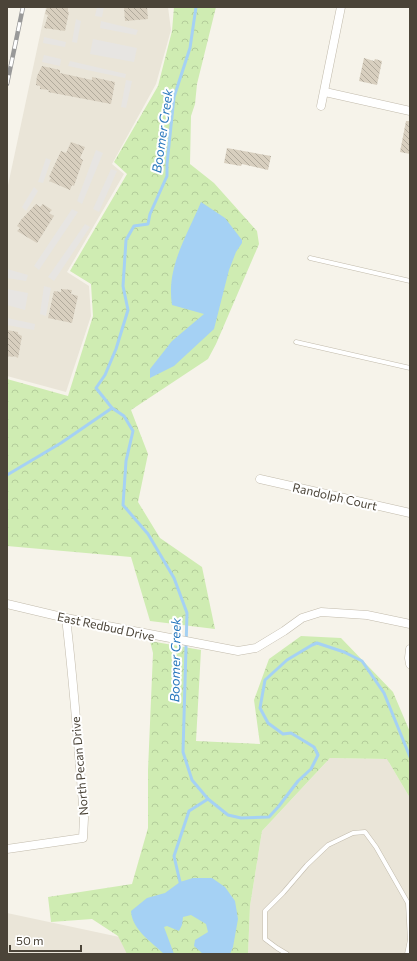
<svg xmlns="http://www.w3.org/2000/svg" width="417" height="961" viewBox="0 0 417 961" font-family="Commissioner,sans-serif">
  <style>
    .residential { fill: #eae5d8 }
    .forest { fill: url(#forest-crowns) }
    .parking { fill: #e7e5e2 }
    .water { fill: #a5d1f4 }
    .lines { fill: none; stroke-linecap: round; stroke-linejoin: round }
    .stream { stroke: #a5d1f4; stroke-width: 3 }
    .building { fill: url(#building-back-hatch) }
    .lane-casing { stroke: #c2bbac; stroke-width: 5 }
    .street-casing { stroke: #c2bbac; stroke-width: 9 }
    .lane { stroke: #fff; stroke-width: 4 }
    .street { stroke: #fff; stroke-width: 8 }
    .rail-casing { stroke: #999; stroke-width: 4.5 }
    .rail { stroke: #fff; stroke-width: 3; stroke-dasharray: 9; stroke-linecap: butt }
    .labels { text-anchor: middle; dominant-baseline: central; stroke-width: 4; stroke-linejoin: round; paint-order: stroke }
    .street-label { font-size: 12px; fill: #4b4438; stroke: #fff }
    .water-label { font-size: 13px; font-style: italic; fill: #2a79be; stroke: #fff }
  </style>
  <defs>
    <pattern id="forest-crowns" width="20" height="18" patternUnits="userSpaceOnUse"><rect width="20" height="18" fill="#cfecb2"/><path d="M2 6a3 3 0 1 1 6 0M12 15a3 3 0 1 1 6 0" fill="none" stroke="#b3cc9a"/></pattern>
    <pattern id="building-back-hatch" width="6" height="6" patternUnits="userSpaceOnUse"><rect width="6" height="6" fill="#d8cfbf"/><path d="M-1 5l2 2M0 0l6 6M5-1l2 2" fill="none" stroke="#b1aa9c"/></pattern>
  </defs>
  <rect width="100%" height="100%" fill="#f6f3ea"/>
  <g class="residential">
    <path d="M46,7H168L171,30L156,84L112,164L124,174L67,272L89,286L91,316L66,392L7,376V190Z"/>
    <path d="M330,758L387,759L410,798V954H248L250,906L262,831Z"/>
    <path d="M7,913L199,954H7Z"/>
  </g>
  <g class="forest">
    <path d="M174,7H216L197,84L195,104L191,116L190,164L214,183L257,231L259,244L216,344L208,359L131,410L148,454L138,502L160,538L202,567L215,629L150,621L131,557L7,546V379L68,396L93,316L91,284L70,271L127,174L114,162L158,86L172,31Z"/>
    <path d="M301,636L341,638L393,692L410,732V798L387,759L330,758L262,831L250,906L248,954H127L118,936L92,919L51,922L48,897L132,884L148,828V770L153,653L150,641L201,650L196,741L260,744L254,700L269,659Z"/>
  </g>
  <g class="parking">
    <path d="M97,7H104L102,17L95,16Z"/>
    <path d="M76,19L81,21L77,43L72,42Z"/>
    <path d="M101,21L138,30L136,35L100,28Z"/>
    <path d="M44,37L66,42L65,47L43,43Z"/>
    <path d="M93,39L137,48L134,62L90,54Z"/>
    <path d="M44,55L61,59L60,66L42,62Z"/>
    <path d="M70,61L126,74L125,78L68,66Z"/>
    <path d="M126,80L132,81L126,108L121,107Z"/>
    <path d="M96,150L103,153L82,204L77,201Z"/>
    <path d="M46,158L51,160L43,183L38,182Z"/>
    <path d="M111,169L117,171L99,212L93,209Z"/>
    <path d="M34,187L38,191L26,211L22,207Z"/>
    <path d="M72,209L78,212L39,270L34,266Z"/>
    <path d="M85,224L90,227L54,281L48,277Z"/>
    <path d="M7,269L28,275L26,281L7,278Z"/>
    <path d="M44,286L51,288L46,316L40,314Z"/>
    <path d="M7,289L28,293L25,310L7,305Z"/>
    <path d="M7,318L35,324L34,330L7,325Z"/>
  </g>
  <g class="water">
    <path d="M201,202L225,218L242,240V243L236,252L229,270L214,329L174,366L150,378V369L172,341L204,314L172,305C166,267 187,236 201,202Z"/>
    <path d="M193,878H212L225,887L235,901L238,919L233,947L230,954H203L194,946L195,940L208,932L206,924L191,915L183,917L182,925L179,931L167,926L164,927L174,954H164C152,942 132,930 131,911L147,898L165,893L180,882Z"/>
  </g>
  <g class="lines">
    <g class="stream">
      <path d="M196,7L190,48L174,97L167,164V176L150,214L148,224L134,226L126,240L123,286L128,310L116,349L105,375L96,388L112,408L124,416L133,431L126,461L123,505L148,534L174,578L187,613L183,752L192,780L208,799L228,815L241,818L269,817L279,806L298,781L311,769L318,755L314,747L291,733L283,734L268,723L260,708L265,680L287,660L312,645L317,643L344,652L362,661L384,693L410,757"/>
      <path d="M7,475L61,443L112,408"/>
      <path d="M182,884L180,882L174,856L189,811L208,799"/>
    </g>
  </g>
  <g class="building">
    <path d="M47,7H68V12H69L65,31L44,28L48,15L45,14Z"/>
    <path d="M124,7H147L148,19L125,21Z"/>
    <path d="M364,58L374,61L375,59L382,61L377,85L359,81Z"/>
    <path d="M42,66L60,70V73L92,80V77L115,82L111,104L48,92L49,90L40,89V86L36,85L37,76Z"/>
    <path d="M406,121H410V154L400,152Z"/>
    <path d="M71,142L85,147L80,158L83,160L74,186L72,185L70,190L49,181L51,178L49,177L61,151L66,153Z"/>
    <path d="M227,148L271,156L268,170L242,164L241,166L224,163Z"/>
    <path d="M36,204L40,207L43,204L52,210L49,213L54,216L37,243L17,231L20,228L17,226L21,220Z"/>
    <path d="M61,289L72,290L71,294L78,296L72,323L48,318L54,291L61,292Z"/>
    <path d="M7,330L18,332V334L22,336L18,358L14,356L13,357L7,356Z"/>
  </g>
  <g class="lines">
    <g class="lane-casing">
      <g id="lane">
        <path d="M310,258L410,281"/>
        <path d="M296,342L410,368"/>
        <path d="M287,954L277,948L265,939V911L283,893L307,865L328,845L353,833L365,832L376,847L408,903L410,940L407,954"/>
      </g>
    </g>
    <g class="street-casing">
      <g id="street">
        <path d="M325,92L410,111"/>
        <path d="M321,106L341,7"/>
        <path d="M260,479L410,513"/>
        <path d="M7,604L66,618L238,651L256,648L284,631L302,618L321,612L367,615L410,624"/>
        <path d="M410,649L409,658L410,664"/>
        <path d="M7,849L83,838L84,818C79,752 74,685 66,618"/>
      </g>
    </g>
    <use href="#lane" class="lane"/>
    <use href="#street" class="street"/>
    <g class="rail-casing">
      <path id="rail" d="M7,84L23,7"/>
    </g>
    <use href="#rail" class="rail"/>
  </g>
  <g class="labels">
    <g class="street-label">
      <text transform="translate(335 496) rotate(13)">Randolph Court</text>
      <text transform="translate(106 626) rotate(12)">East Redbud Drive</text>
      <text transform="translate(79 766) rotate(-95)">North Pecan Drive</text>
    </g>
    <g class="water-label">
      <text transform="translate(162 131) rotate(-82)">Boomer Creek</text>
      <text transform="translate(175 660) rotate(-89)">Boomer Creek</text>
    </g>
  </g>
  <rect width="417" height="961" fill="none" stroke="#4b4438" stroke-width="16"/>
  <path d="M10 945v6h71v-6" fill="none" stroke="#4b4438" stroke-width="2"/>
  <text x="16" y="945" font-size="12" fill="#4b4438" stroke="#ffffff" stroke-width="3" paint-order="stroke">50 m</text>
</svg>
